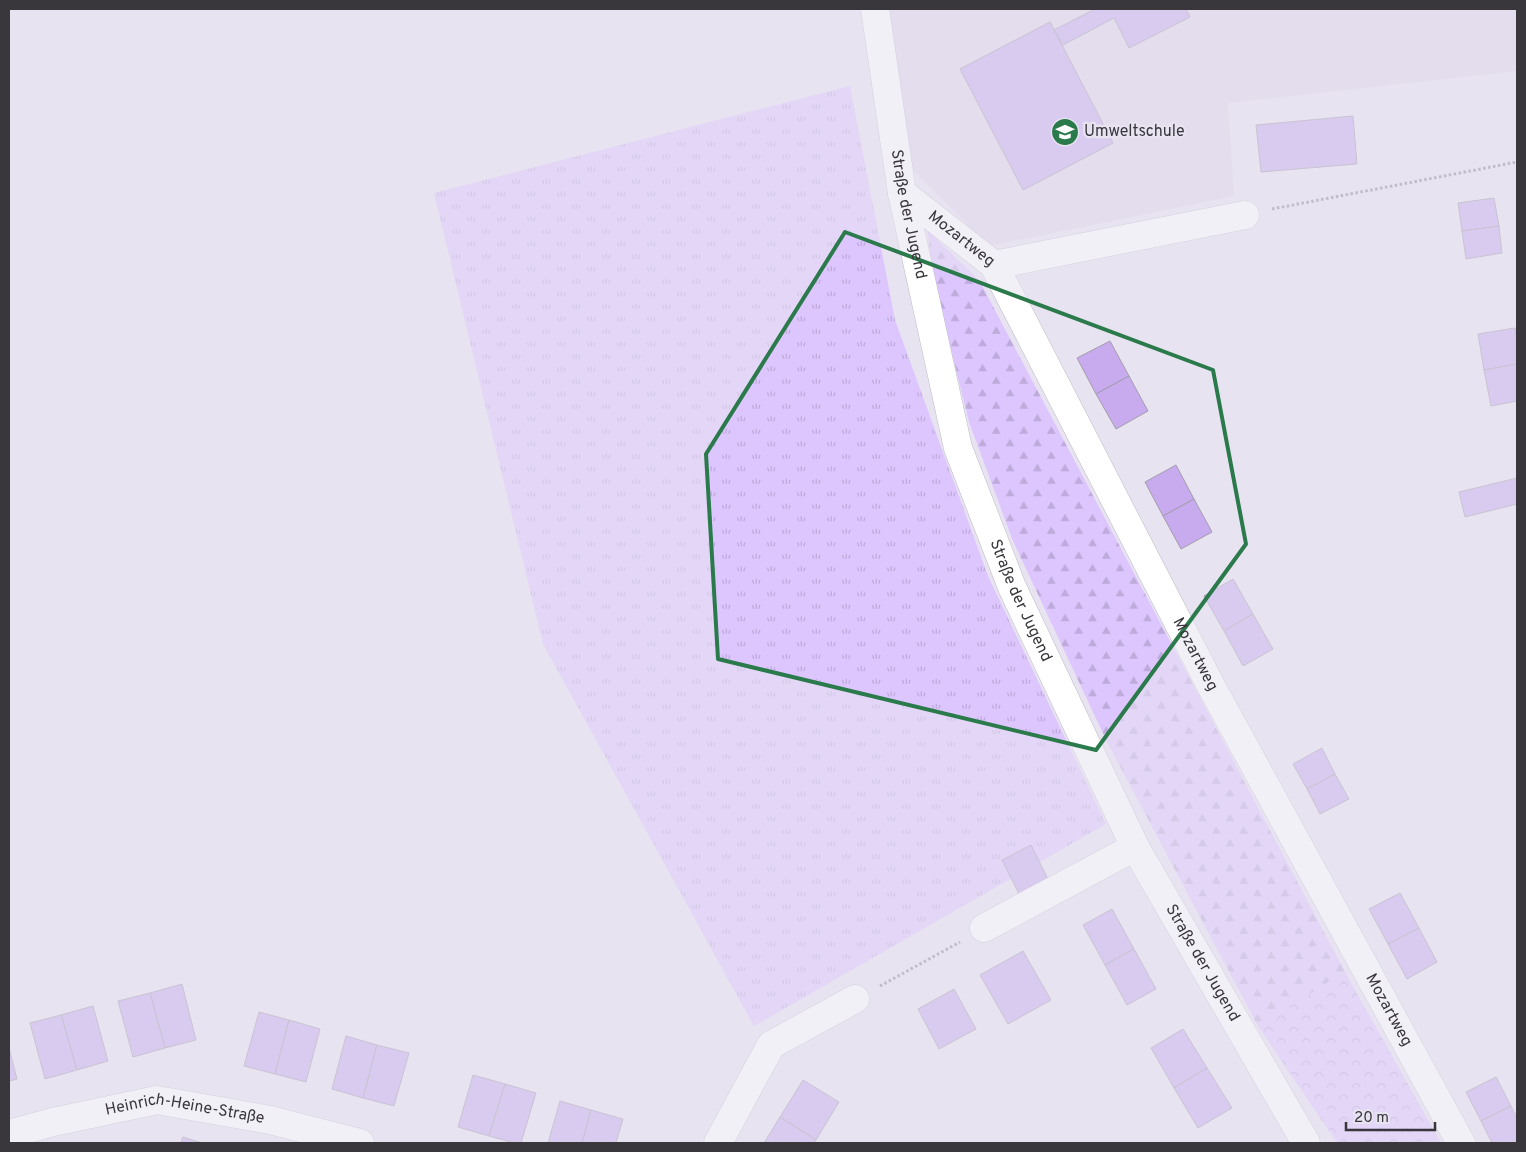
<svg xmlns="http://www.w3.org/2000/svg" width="1526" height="1152" viewBox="0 0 1526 1152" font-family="Overpass,sans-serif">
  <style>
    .built { fill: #ddd5ea }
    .grass { fill: url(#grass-tufts) }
    .forest { fill: url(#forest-firs) }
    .park { fill: url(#park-crowns) }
    .building { fill: #c8abef; stroke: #a29daa }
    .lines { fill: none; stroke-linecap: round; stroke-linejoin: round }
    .minor-casing { stroke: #beb9c6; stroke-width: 29 }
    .path { stroke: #918d98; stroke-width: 3; stroke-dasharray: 2.5 2.5; stroke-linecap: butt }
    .minor { stroke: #fff; stroke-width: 28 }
    .marked { fill: none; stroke: #2a7a4b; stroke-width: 4; stroke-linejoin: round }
    .labels { text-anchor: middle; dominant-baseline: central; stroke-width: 5; stroke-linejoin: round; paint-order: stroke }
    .poi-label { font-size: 16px; fill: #39363c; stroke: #e8e3f1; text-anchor: start }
    .street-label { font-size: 16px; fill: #39363c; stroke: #e8e3f1 }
  </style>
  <defs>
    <pattern id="grass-tufts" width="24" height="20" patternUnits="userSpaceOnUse" patternTransform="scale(1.25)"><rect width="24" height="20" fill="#ddc5fe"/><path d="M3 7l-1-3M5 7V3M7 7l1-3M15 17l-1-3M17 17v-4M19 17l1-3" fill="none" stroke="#beaadb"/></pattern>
    <pattern id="forest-firs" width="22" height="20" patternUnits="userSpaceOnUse" patternTransform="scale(1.25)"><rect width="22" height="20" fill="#ddc5fe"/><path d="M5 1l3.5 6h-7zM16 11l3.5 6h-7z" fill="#beaadb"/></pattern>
    <pattern id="park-crowns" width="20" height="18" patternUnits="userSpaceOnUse" patternTransform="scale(1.25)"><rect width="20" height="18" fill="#ddc5fe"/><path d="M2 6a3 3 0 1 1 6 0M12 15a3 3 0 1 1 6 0" fill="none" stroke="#beaadb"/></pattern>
  </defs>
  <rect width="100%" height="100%" fill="#e8e3f1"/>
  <path class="built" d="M887,9H1517V71L1228,103L1234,196L989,246L904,161Z"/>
  <path class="grass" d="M850,86L895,320L988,576L1106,824L754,1026L543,644L434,193Z"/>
  <path class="forest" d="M928,231L979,280L1345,972L1258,1026L1107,742L1013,541L969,422L931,268Z"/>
  <path class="park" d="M1345,972L1441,1143H1337L1258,1026Z"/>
  <g class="building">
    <path d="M1095,9H1186L1190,17L1129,48L1114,18L1063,45L1054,30Z"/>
    <path d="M1050,22L1113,143L1023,190L960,69Z"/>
    <path d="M1353,116L1357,164L1261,172L1256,125Z"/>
    <path d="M1494,198L1499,226L1462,231L1458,203Z"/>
    <path d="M1499,226L1502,253L1466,259L1462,231Z"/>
    <path d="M1515,328L1517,341V364L1484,370L1478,334Z"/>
    <path d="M1110,341L1129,376L1096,394L1077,358Z"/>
    <path d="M1517,364V401L1491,406L1484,370Z"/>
    <path d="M1129,376L1148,411L1116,429L1096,394Z"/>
    <path d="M1176,465L1194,499L1163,516L1145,482Z"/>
    <path d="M1517,478V504L1465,517L1459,492Z"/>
    <path d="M1194,499L1212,532L1181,549L1163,516Z"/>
    <path d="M1233,579L1253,614L1224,631L1204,596Z"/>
    <path d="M1253,614L1273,649L1243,666L1224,631Z"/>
    <path d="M1322,748L1335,774L1307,789L1293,764Z"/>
    <path d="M1335,774L1349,799L1320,814L1307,789Z"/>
    <path d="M1031,845L1048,879L1019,894L1002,860Z"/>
    <path d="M1400,893L1419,928L1388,944L1369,909Z"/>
    <path d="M1112,909L1134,949L1105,965L1083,925Z"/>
    <path d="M1419,928L1437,962L1407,979L1388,944Z"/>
    <path d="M1134,949L1156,989L1127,1005L1105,965Z"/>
    <path d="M1023,951L1051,1000L1008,1024L980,975Z"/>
    <path d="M182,984L196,1040L165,1048L150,993Z"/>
    <path d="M954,989L976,1029L939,1049L918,1009Z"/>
    <path d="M150,993L165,1048L133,1057L118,1001Z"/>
    <path d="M93,1006L108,1061L77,1070L61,1015Z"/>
    <path d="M259,1012L289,1020L275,1074L244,1066Z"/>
    <path d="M61,1015L77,1070L45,1079L30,1023Z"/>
    <path d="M289,1020L320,1029L306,1082L275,1074Z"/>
    <path d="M1183,1029L1207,1068L1174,1088L1151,1048Z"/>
    <path d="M346,1036L377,1045L363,1098L332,1089Z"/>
    <path d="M377,1045L409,1053L394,1106L363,1098Z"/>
    <path d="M9,1048L17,1079L9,1081Z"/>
    <path d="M1207,1068L1232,1108L1198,1128L1174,1088Z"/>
    <path d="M473,1075L505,1084L489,1136L458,1127Z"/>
    <path d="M1496,1077L1511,1106L1481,1121L1466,1092Z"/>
    <path d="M803,1080L839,1102L816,1140L780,1117Z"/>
    <path d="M505,1084L536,1093L521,1143H514L489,1136Z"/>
    <path d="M560,1101L591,1110L582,1143H548Z"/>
    <path d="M1511,1106L1517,1118V1140L1510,1143H1492L1481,1121Z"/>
    <path d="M591,1110L623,1119L616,1143H582Z"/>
    <path d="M780,1117L816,1140L814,1143H764Z"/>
    <path d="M183,1137L202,1143H181Z"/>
  </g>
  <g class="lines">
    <g class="minor-casing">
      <g id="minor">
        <path id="s1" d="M875,9L902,193L958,448L1012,587L1135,847L1306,1143"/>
        <path id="s2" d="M902,193L994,265L1210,684L1461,1143"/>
        <path d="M994,265L1245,215"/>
        <path d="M984,928L1135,847"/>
        <path id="s3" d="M9,1134L53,1122L157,1100L270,1120L360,1143"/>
        <path d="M718,1143L771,1045L855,999"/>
      </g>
    </g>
    <g class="path">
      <path d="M1272,209L1517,162"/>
      <path d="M880,986L960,942"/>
    </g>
    <use href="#minor" class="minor"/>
  </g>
  <path d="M0 0H1526V1152H0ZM845,232L1213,370L1246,544L1096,750L718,659L706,454Z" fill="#e8e3f1" fill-opacity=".55" fill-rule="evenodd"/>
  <path class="marked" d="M845,232L1213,370L1246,544L1096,750L718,659L706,454Z"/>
  <defs>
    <g id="school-disc" transform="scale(1.4375)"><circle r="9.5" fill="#2a7a4b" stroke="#e8e3f1"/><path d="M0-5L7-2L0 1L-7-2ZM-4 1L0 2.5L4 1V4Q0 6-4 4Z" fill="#fff"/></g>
  </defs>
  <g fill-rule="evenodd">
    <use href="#school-disc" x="1065" y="132"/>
  </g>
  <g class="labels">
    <g class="poi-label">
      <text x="1084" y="132">Umweltschule</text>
    </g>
    <g class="street-label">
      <text stroke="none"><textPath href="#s1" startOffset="208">Straße der Jugend</textPath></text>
      <text stroke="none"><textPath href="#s2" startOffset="75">Mozartweg</textPath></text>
      <text stroke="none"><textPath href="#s1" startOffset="612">Straße der Jugend</textPath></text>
      <text stroke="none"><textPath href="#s2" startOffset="555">Mozartweg</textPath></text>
      <text stroke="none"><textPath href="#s1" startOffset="1018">Straße der Jugend</textPath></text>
      <text stroke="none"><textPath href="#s2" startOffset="960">Mozartweg</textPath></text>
      <text stroke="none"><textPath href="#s3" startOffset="180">Heinrich-Heine-Straße</textPath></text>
    </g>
  </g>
  <rect width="1526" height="1152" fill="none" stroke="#39363c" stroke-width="20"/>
  <path d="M1346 1122v8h89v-8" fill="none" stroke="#39363c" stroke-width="2.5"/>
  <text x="1354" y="1122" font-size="15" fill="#39363c" stroke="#e8e3f1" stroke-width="4" paint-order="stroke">20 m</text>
</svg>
